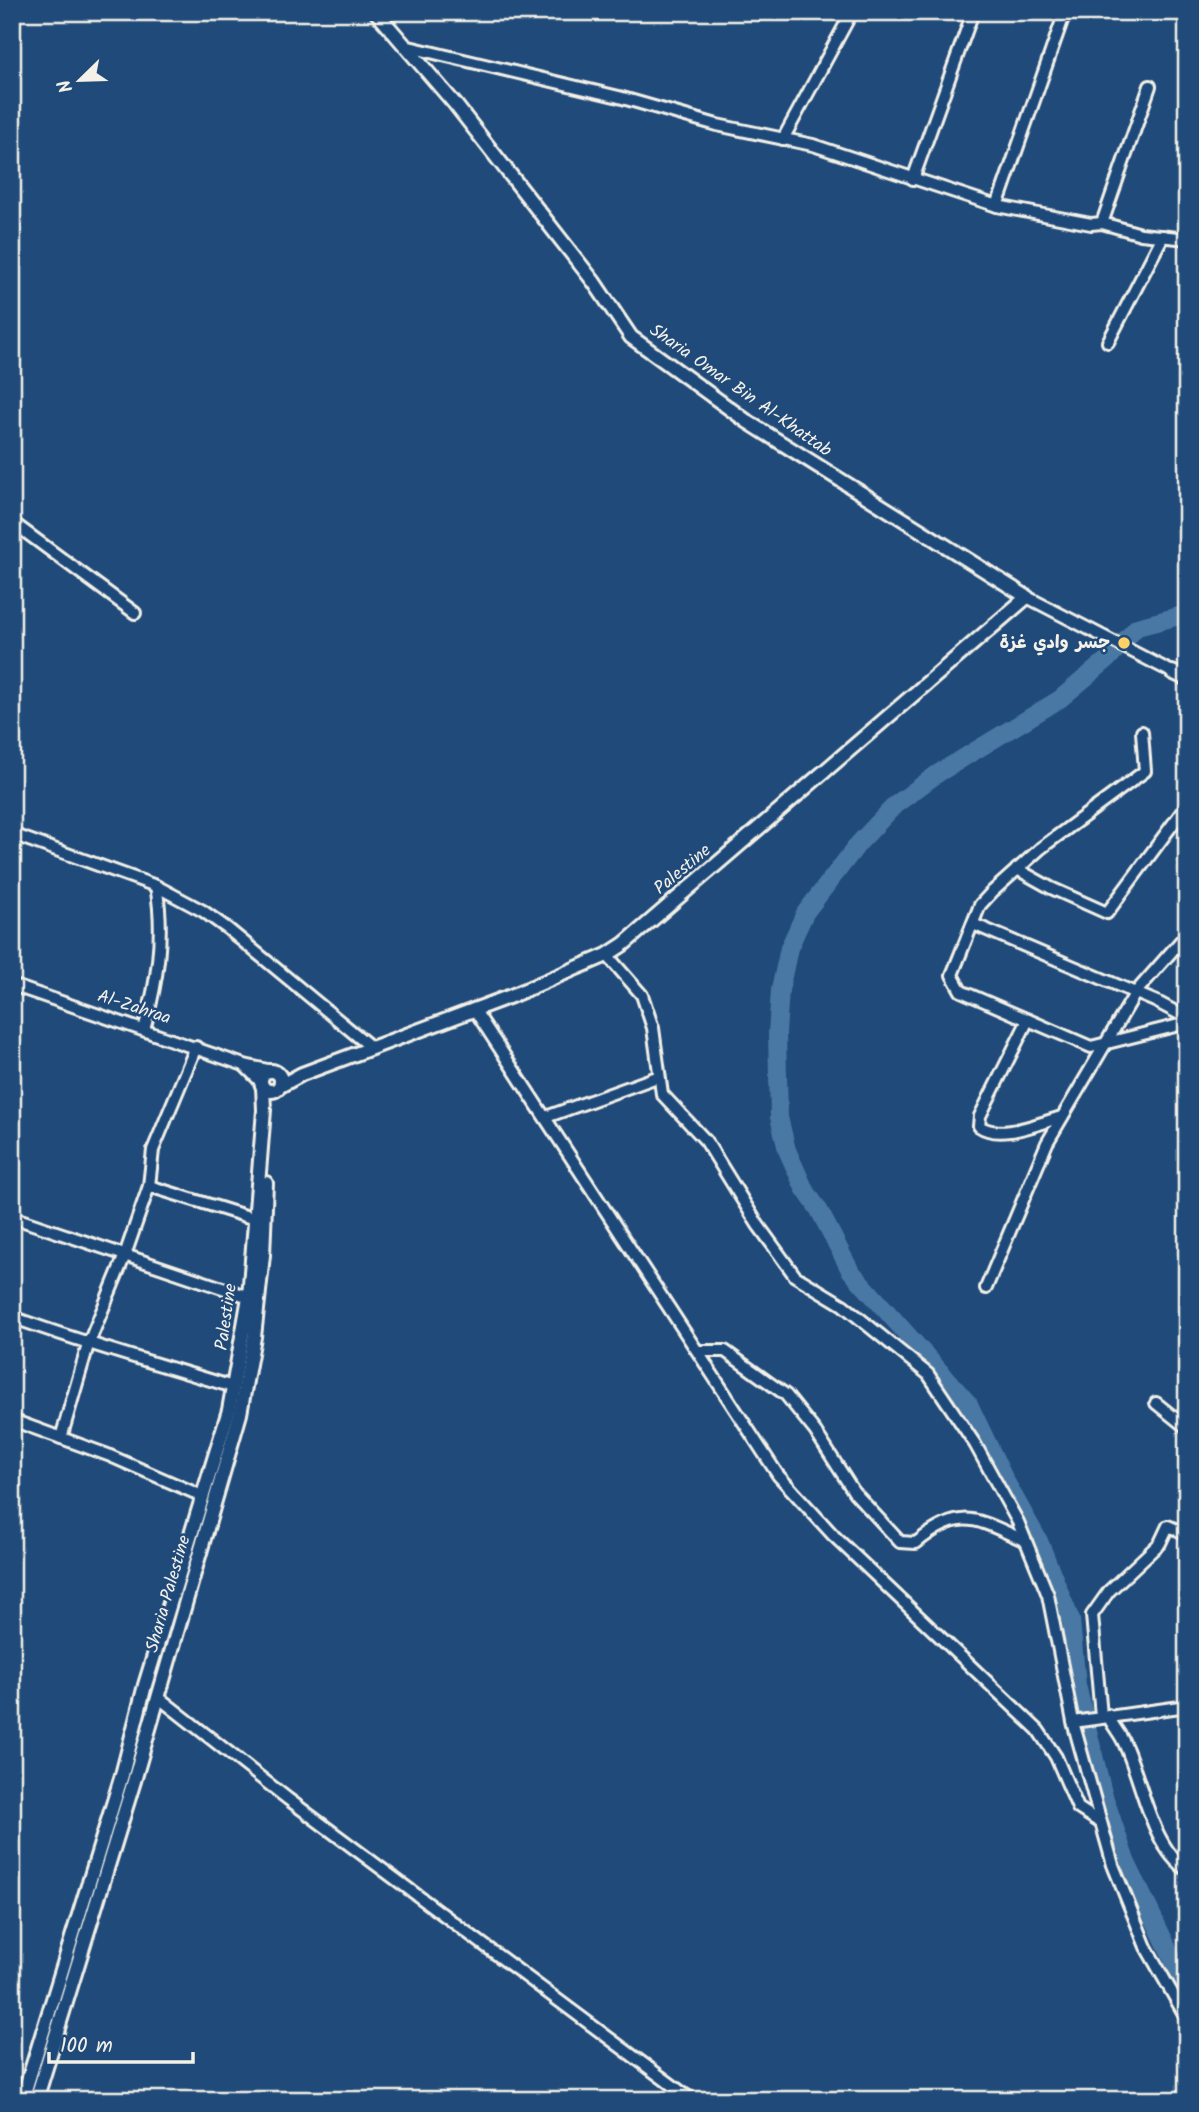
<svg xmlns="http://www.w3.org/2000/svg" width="1199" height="2112" viewBox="0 0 1199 2112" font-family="Kalam,'Playpen Sans Arabic',sans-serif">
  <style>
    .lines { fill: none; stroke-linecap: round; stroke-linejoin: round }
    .river { stroke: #4878a4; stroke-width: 18 }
    .minor-casing { stroke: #f4f1e8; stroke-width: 16 }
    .tertiary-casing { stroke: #f4f1e8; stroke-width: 18 }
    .minor { stroke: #1f4a7a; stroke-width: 10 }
    .tertiary { stroke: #1f4a7a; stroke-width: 12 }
    .poi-dot { fill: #ffd166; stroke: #1f4a7a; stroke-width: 2.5 }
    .labels { text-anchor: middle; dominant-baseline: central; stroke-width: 5; stroke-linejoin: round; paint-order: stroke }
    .street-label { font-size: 18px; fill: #f4f1e8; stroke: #1f4a7a }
    .poi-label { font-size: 18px; font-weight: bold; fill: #f4f1e8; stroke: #1f4a7a; text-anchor: end }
  </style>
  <rect width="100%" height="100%" fill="#1f4a7a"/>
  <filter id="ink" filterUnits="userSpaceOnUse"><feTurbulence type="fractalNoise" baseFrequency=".0143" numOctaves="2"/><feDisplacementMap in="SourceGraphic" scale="14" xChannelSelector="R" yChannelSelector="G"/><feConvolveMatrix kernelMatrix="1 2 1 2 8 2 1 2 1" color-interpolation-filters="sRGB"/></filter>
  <g filter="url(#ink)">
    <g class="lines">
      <path class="river" d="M1187,614L1137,627L1108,659L1060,699L937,774L895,805L859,843L805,913L789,948L780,990L777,1033L779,1117L787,1150L804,1188L819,1210L850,1270L969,1404L1006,1482L1039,1541L1071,1620L1077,1685L1103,1793L1126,1861L1187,1988"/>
      <g class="minor-casing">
        <g id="minor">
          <path d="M405,46L619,97L717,125L813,145L997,206L1091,224L1102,223L1141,234L1187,239"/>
          <path d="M783,139L852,12"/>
          <path d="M913,179L973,12"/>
          <path d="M997,206L1065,12"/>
          <path d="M1102,223L1150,86"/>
          <path d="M1108,342L1163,236"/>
          <path d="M12,522L135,613"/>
          <path d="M1027,597L1172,672"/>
          <path d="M1142,732L1145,771L1041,848L992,892L980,905L952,975L961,991L1091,1047L1187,1023"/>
          <path d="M12,834L156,886C165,935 157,983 144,1030"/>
          <path d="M1017,869L1051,888L1107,913L1187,805"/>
          <path d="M156,886L203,911L228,929L372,1048"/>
          <path d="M973,924L1157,1002L1187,1018"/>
          <path d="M607,955L642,995L653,1028L662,1094L706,1141L758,1225L795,1276L843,1305L928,1374L975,1444L1018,1522L1048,1595L1073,1722L1113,1865L1146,1947L1187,2019"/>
          <path d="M12,985L244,1065L272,1071"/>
          <path d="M474,1009L778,1475L834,1536L1038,1730L1056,1757L1078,1808L1098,1821"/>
          <path d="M1028,1020L980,1116L979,1126C1001,1141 1038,1123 1062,1117"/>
          <path d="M244,1065L262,1083"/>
          <path d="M546,1117L657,1077"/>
          <path d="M149,1186L255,1219"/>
          <path d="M12,1217L249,1297"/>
          <path d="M986,1288L1047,1143L1136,992L1187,934"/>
          <path d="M12,1317C85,1344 159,1364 233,1387"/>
          <path d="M699,1351H725L786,1395L815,1431L854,1492L900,1542L916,1543C963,1505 977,1520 1026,1541"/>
          <path d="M1156,1403L1187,1428"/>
          <path d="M12,1420L108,1455L202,1496"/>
          <path d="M61,1438L88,1345L125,1255L149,1186L153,1150L196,1047"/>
          <path d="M158,1697L288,1799L692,2100"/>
          <path d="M1108,1715C1112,1726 1120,1733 1124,1743C1142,1780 1151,1847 1187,1870"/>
          <path d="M1101,1716L1092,1615L1109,1591L1160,1543L1168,1526L1187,1534"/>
          <path d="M1073,1722L1187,1706"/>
        </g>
      </g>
      <g class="tertiary-casing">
        <g id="tertiary">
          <path d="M1172,672L1187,679"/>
          <circle cx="271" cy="1081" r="10"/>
          <path d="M280,1086L302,1074L511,996L607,955L624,944L1027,597L748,422L631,337L594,282L455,104L376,12"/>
          <path d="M22,2100L122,1775L145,1685L229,1410L249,1297L264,1110L263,1087"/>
          <path d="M36,2100L134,1781L240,1414L254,1337L263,1255L266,1183"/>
        </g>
      </g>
      <use href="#minor" class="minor"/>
      <use href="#tertiary" class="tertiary"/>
    </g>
  </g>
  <circle class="poi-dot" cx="1124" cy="643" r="7"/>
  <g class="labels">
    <g class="street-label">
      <text transform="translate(740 391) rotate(35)">Sharia Omar Bin Al-Khattab</text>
      <text transform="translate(683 870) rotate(-40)">Palestine</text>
      <text transform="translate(134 1008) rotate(18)">Al-Zahraa</text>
      <text transform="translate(227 1317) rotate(-82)">Palestine</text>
      <text transform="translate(169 1594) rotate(-74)">Sharia Palestine</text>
    </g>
    <g class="poi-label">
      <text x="1110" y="643">جسر وادي غزة</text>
    </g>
  </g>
  <rect width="1199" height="2112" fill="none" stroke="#1f4a7a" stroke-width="42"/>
  <rect x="21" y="21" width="1157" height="2070" fill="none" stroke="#f4f1e8" stroke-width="2.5" filter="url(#ink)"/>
  <g transform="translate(80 80) rotate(247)" stroke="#1f4a7a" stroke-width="5" paint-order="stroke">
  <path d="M0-5L12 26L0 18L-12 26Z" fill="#f4f1e8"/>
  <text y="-10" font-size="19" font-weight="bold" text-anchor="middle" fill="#f4f1e8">N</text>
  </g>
  <path d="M49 2052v10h144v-10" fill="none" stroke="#f4f1e8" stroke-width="3.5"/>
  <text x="60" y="2052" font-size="21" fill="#f4f1e8" stroke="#1f4a7a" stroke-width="5" paint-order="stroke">100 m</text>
</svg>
